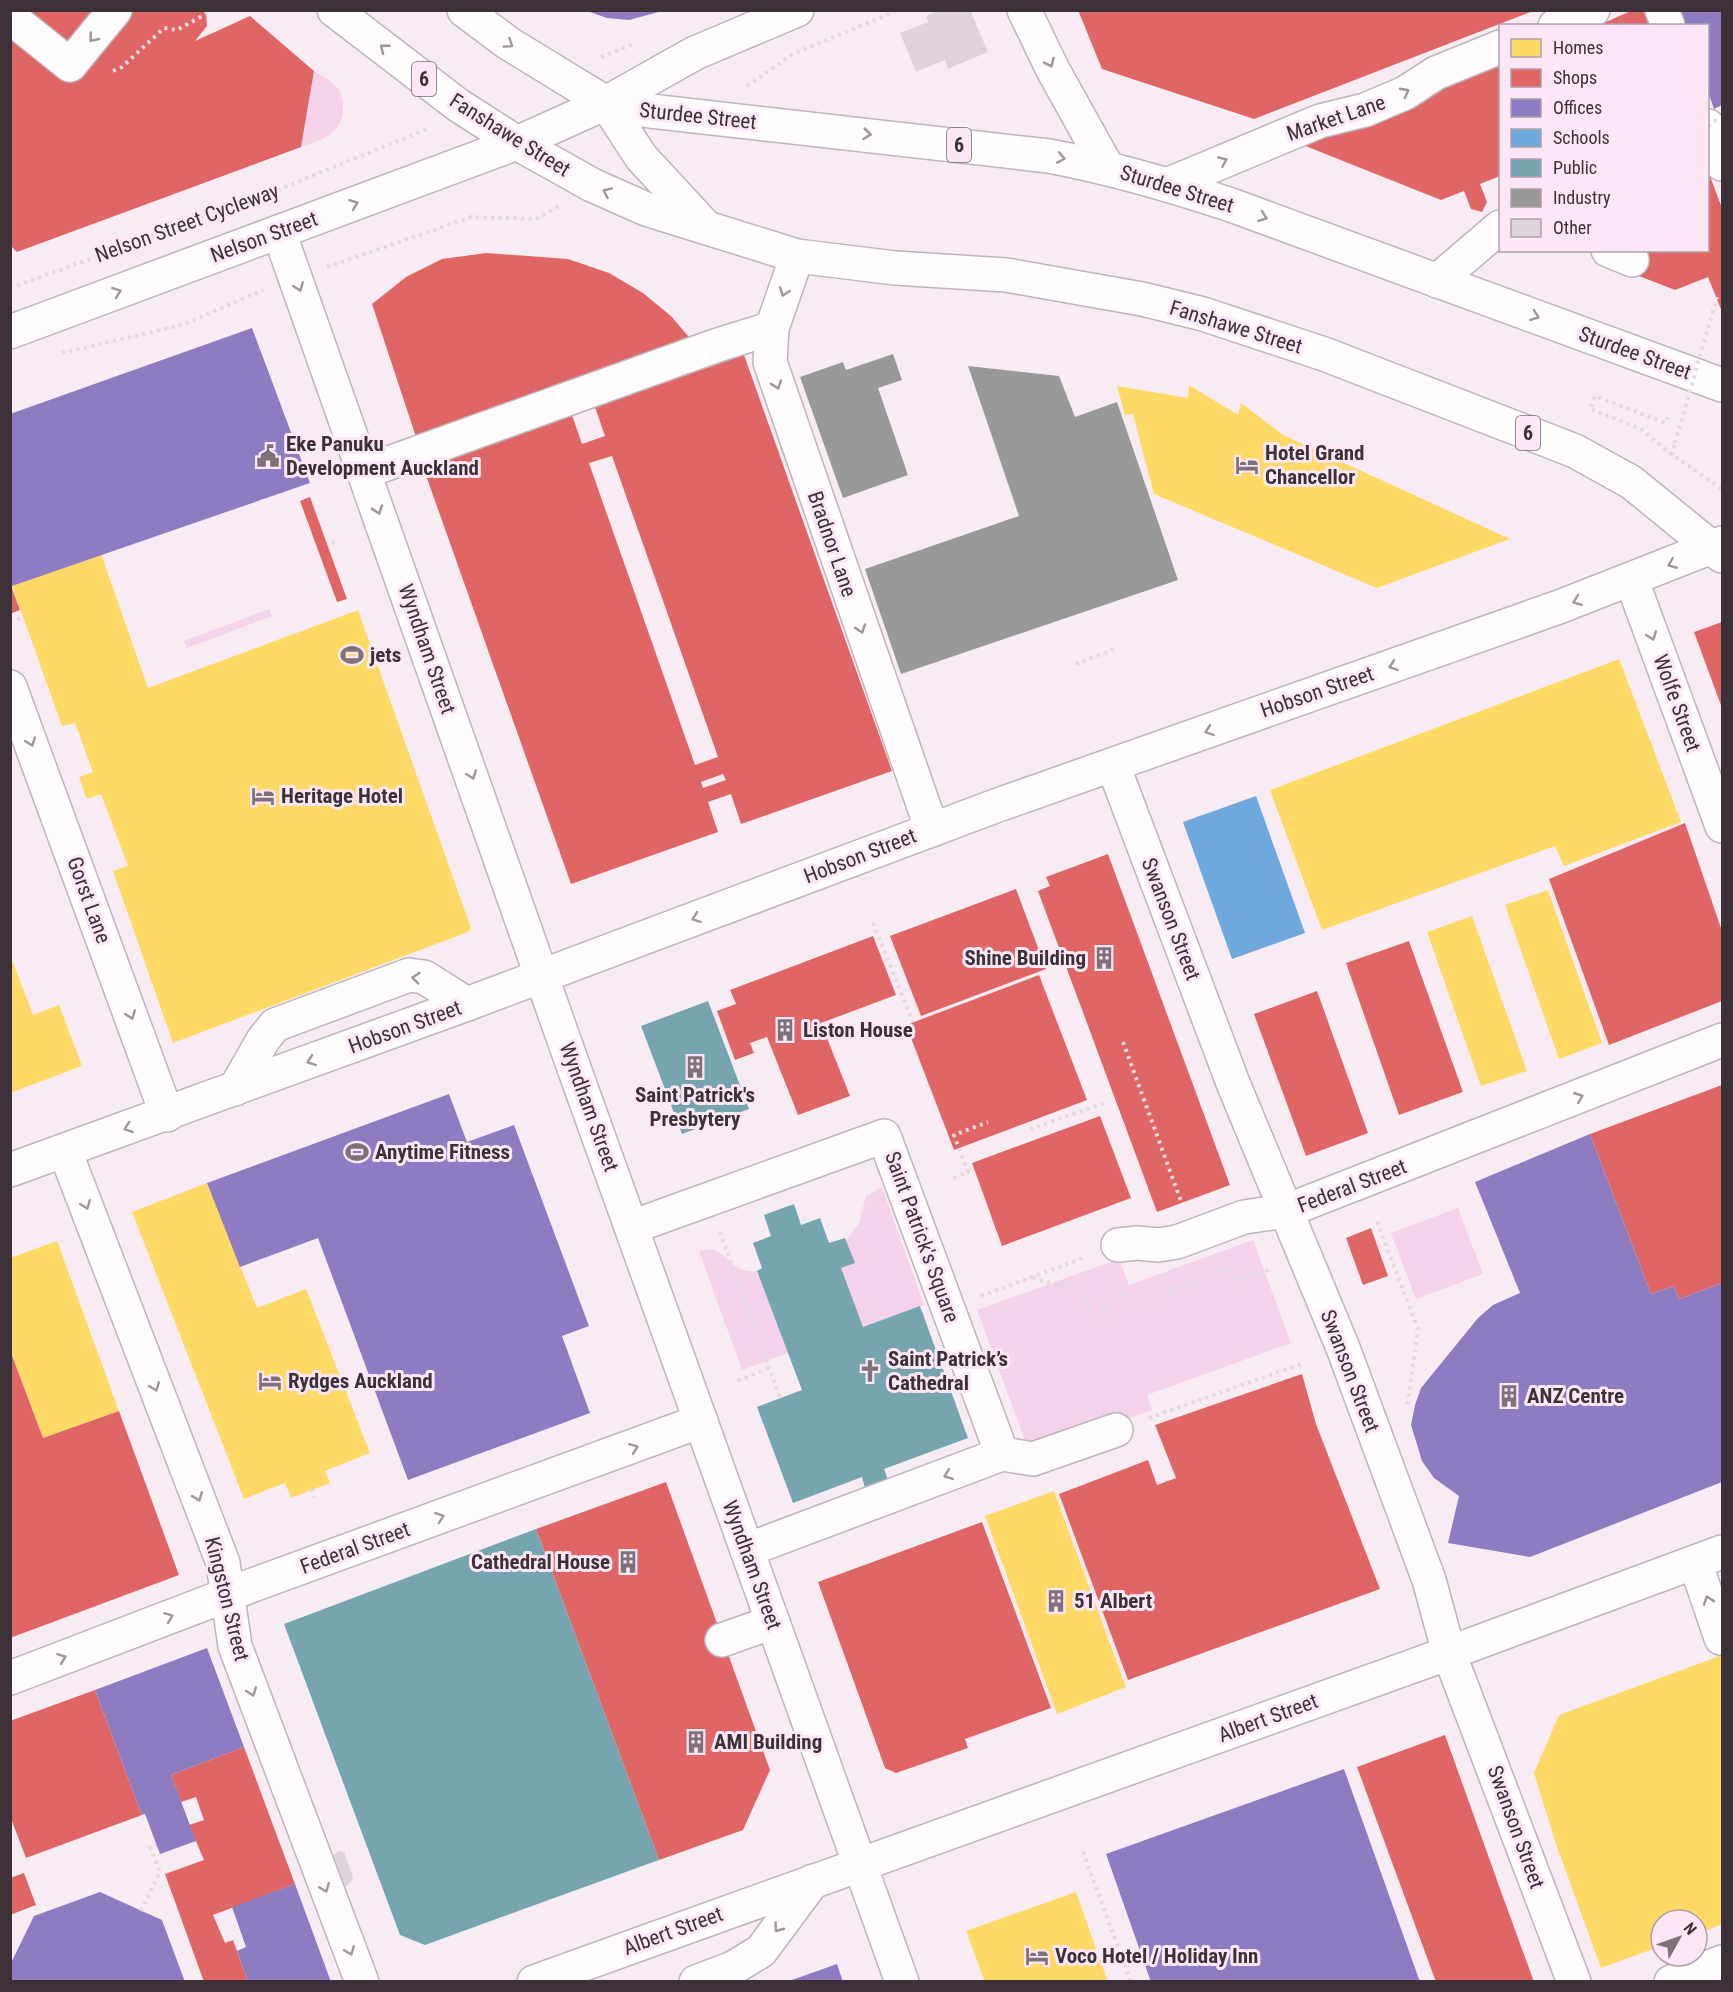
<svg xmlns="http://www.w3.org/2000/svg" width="1733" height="1992" viewBox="0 0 1733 1992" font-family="'Roboto Condensed',sans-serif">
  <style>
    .green { fill: #f4d2e9 }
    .homes { fill: #ffd966 }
    .shops { fill: #e06666; fill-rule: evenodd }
    .offices { fill: #8e7cc3 }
    .schools { fill: #6fa8dc }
    .public { fill: #76a5af }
    .industry { fill: #999 }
    .building { fill: #dfd4db }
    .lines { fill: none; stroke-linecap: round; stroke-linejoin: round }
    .minor-casing { stroke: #beb4bb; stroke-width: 36 }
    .major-casing { stroke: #beb4bb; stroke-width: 36 }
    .path { stroke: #dfdbde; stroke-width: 4; stroke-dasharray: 3 4.5; stroke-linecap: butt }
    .minor { stroke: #fefcfd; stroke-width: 33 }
    .major { stroke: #fefcfd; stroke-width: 33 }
    .path-bridge { stroke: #dfdbde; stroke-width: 4; stroke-dasharray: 3 4.5; stroke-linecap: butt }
    .oneway { stroke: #9d969a }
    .labels { text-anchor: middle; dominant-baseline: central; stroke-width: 6; stroke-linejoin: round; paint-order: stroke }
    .shield { fill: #fde7f6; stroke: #766871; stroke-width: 1.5 }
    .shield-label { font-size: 20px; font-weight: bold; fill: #3c3138 }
    .street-label { font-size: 21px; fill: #3c3138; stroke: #fde7f6 }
    .poi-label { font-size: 21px; font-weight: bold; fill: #3c3138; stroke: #fde7f6; text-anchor: start }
  </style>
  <rect width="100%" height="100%" fill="#f8ecf4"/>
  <g class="green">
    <path d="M314,71C320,75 329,79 334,84C341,91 344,100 343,110C342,134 321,140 301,147Z"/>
    <path d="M269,609L272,616L187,648L184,641Z"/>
    <path d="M882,1187L924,1305L863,1327L841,1268L854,1263L846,1240L859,1223L866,1196Z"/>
    <path d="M1458,1208L1483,1274L1416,1299L1391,1233Z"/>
    <path d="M1253,1240L1291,1343L1147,1395L1152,1410L1030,1454L977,1310L1119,1259L1129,1285Z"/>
    <path d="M711,1249C729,1254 733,1274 757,1271L788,1353L742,1370L699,1251Z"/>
  </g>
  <g class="homes">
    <path d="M1189,385L1238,415L1241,403L1283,435L1510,539L1377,588L1154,494L1133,414L1125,415L1117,386L1188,398Z"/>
    <path d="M101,554L148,688L358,610L471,928L468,932L173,1043L113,871L128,866L101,794L87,799L79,777L93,772L75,723L62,726L12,586Z"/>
    <path d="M1619,659L1681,822L1564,866L1555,846L1322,930L1270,790Z"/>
    <path d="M1548,890L1602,1043L1559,1059L1505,905Z"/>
    <path d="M1472,916L1527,1071L1481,1086L1427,932Z"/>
    <path d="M10,955L33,1015L59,1005L82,1066L10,1093Z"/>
    <path d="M207,1183L257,1308L306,1289L370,1453L325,1471L330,1483L291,1498L285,1483L244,1499L132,1212Z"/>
    <path d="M57,1241L119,1411L43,1438L10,1349V1258Z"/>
    <path d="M1054,1491L1126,1687L1057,1714L985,1516Z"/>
    <path d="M1722,1648V1924L1697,1934V1920H1661V1946L1601,1968L1556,1844L1534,1773L1559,1715L1717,1657Z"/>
    <path d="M1076,1892L1108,1982H985L966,1931Z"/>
  </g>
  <g class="shops">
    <path d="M10,10H206L207,26L195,41L250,16L314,71L301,147L17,252L10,245Z"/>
    <path d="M1078,10H1533V11L1254,119L1102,69Z"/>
    <path d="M1633,10H1643L1649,26H1597Z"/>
    <path d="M1500,65V176L1480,184L1487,202L1482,212L1471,209L1464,191L1441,200L1303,145Z"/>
    <path d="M1708,171L1722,208V312L1708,277L1675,290L1639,276L1629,250H1708Z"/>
    <path d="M486,253L568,259L609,273L643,293L671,316L694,343L572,415L582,444L605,436L595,407L744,355L892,771L741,824L731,794L708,802L718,832L571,884L423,467L556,421L551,391L416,437L372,304L406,277L442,259ZM612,456L718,757L695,765L589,463ZM723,774L726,780L703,788L701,782Z"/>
    <path d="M310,497L347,599L337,602L300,501Z"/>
    <path d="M10,583L20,610L10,614Z"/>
    <path d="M1722,622V708L1694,632Z"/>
    <path d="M1685,823L1722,931V1001L1609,1045L1549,879Z"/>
    <path d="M1108,854L1230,1185L1157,1212L1038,891L1050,886L1046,877Z"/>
    <path d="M1016,889L1046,969L921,1016L890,936Z"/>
    <path d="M873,936L896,995L821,1023L850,1096L798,1115L767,1037L750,1043L754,1053L735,1060L717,1011L736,1004L730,990Z"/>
    <path d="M1409,941L1463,1092L1399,1115L1346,963Z"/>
    <path d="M1039,975L1087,1100L954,1150L906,1025Z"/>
    <path d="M1317,991L1368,1133L1306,1156L1254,1014Z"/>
    <path d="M1722,1085V1283L1679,1299L1674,1286L1651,1294L1590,1134Z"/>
    <path d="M1100,1116L1131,1198L1002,1246L972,1163Z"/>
    <path d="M1371,1228L1388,1276L1363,1285L1346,1238Z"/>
    <path d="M10,1350L43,1438L119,1411L179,1575L10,1638Z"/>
    <path d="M1302,1374L1316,1424L1380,1589L1128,1680L1059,1494L1148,1460L1157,1485L1176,1478L1155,1425Z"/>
    <path d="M666,1482L770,1770L743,1830L659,1860L536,1529Z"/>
    <path d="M982,1522L1051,1708L965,1739L968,1748L896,1773L885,1768L818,1582Z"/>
    <path d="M95,1690L142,1815L26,1858L10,1816V1721Z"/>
    <path d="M1445,1735L1499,1886L1534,1982H1436L1357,1767Z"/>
    <path d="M244,1747L295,1884L213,1915L225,1943L233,1940L248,1982H204L165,1874L204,1860L189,1825L204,1820L196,1797L181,1802L171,1775Z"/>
    <path d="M24,1873L36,1905L10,1915V1878Z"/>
  </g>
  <g class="offices">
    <path d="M666,10L629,20L607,18L587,11Z"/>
    <path d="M1675,10H1722V105L1714,109L1708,92V26H1681Z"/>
    <path d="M252,328L310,483L12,586L10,414Z"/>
    <path d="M449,1094L467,1142L514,1125L589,1326L562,1336L590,1413L408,1480L318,1238L240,1267L207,1183Z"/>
    <path d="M1590,1134L1651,1294L1674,1286L1679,1299L1722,1283V1482L1530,1557L1448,1543L1459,1496L1434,1478L1422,1461L1411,1425L1415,1405L1421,1388L1478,1318L1493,1305L1520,1293L1475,1182Z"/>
    <path d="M207,1648L244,1747L171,1775L196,1841L160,1854L145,1814L142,1815L95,1690Z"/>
    <path d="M1344,1769L1420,1982H1151L1106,1854Z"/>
    <path d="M295,1884L331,1982H248L237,1951L246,1947L232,1907Z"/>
    <path d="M100,1892L162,1920L185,1982H10V1965L34,1916Z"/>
    <path d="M837,1964L843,1982H790L789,1981Z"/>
  </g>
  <path class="schools" d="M1256,796L1305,933L1232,959L1183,822Z"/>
  <g class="public">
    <path d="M708,1001L749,1109L682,1134L641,1026Z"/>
    <path d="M794,1204L801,1225L820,1218L829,1243L845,1238L855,1263L841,1268L863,1327L920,1306L968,1438L884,1469L888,1480L865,1488L862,1477L793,1503L757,1407L802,1390L757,1271L762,1268L753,1243L771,1236L764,1215Z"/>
    <path d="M536,1529L659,1860L425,1945L400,1935L284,1624Z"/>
  </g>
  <g class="industry">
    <path d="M893,354L902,380L878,388L908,475L843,498L800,377L843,362L846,370Z"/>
    <path d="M968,366L1059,376L1075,417L1117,402L1178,580L901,674L865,569L1019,516Z"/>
  </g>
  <g class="building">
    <path d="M939,10H970L988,52L948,69L945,60L916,72L900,33L928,22L926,16Z"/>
    <path d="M339,1851L344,1852L353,1877L352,1881L343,1889L327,1860Z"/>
  </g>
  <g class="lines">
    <g class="minor-casing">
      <g id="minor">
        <path d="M1024,10L1053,70L1107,167"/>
        <path d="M1662,10L1668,26"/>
        <path d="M10,17L70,65L115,10"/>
        <path d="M1555,26L1593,10"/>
        <path d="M606,103L695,53L797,10"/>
        <path d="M1708,126L1722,164"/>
        <path d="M1169,184L1320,121L1365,110L1405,93L1436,73L1500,47"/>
        <path d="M279,232L570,1057L902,1982"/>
        <path d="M1608,250L1632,260"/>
        <path d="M797,256L772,328L770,362L932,830"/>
        <path d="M1437,281L1500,227"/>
        <path d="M364,472L715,346L772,328"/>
        <path d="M1632,581L1722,826"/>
        <path d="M10,687L167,1115"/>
        <path d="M1113,765L1233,1083L1343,1348L1429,1580L1449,1653L1574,1982"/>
        <path d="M235,1089L263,1040L275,1025L409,975L424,977L467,1004"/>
        <path d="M65,1151L223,1563L235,1646L362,1982"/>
        <path d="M632,1227L884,1136L1002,1454"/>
        <path d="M1118,1245L1138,1243L1158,1245L1177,1242L1244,1217L1286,1211L1722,1040"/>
        <path d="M747,1550L1002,1454L1033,1459L1116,1430"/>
        <path d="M1695,1562L1721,1638"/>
        <path d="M722,1640L773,1622"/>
        <path d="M10,1678L253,1585L701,1421"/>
        <path d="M534,1982L1449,1653L1722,1552"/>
        <path d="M696,1982L733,1968L761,1951L813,1881"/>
        <path d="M1671,1982L1722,1962"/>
      </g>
    </g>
    <g class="major-casing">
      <g id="major">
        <path d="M334,10L458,105L517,143L592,185L646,209L797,256L895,268L1006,275L1142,299L1203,314L1324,354L1575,451L1631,482L1722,556"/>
        <path d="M464,10L508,43L606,103L641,157L703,224"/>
        <path d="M606,103L633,109L1049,156C1112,168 1171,185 1231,205L1722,385"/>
        <path d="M10,332L517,143L606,103"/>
        <path d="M10,1170L467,1004L998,805L1559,607L1722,543"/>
      </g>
    </g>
    <g class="path">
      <path d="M601,57L633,44"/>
      <path d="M113,71L122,67L164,28L177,30L213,10"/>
      <path d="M747,86L793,54L899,10"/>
      <path d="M327,267L471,217L536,219L559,206"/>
      <path d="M10,288L255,199L430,128"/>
      <path d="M62,353L182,325L263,290"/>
      <path d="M1668,417L1665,423L1595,396L1590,409L1641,429L1672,455L1722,489"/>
      <path d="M1672,455L1675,443"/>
      <path d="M332,543L338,540"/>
      <path d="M10,622L23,617"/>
      <path d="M1076,664L1114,649"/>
      <path d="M873,923L913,1022"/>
      <path d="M1123,1042L1182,1204"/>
      <path d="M1030,1129L1105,1103"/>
      <path d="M954,1178L968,1172L954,1135L988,1122"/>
      <path d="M1377,1222L1418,1329L1407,1407"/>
      <path d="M720,1232L780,1398"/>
      <path d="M1033,1277C1048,1286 1066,1281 1078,1291C1086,1296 1090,1313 1094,1321L1106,1314L1103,1301L1127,1293L1132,1306L1230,1268L1235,1281L1269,1270"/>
      <path d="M981,1296L1086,1257"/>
      <path d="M738,1381L769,1368"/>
      <path d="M1149,1418L1304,1363"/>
      <path d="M311,1489L314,1498"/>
      <path d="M1083,1852L1131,1982"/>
      <path d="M141,1911L160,1872L150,1847L156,1845"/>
    </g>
    <use href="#minor" class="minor"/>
    <use href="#major" class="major"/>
    <g class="path-bridge">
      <path d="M1708,126L1718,119"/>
      <path d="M1675,443L1717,297"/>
    </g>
  </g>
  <defs><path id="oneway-chevron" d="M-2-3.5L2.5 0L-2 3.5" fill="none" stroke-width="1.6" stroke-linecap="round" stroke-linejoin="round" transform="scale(1.5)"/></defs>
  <g class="oneway">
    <use href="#oneway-chevron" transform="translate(93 38) rotate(129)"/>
    <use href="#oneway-chevron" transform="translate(509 44) rotate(34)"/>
    <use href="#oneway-chevron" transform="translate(384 48) rotate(-142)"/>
    <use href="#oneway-chevron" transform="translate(1050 63) rotate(64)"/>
    <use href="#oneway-chevron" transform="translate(1405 92) rotate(-28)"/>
    <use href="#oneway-chevron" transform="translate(867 134) rotate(6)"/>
    <use href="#oneway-chevron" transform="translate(1061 158) rotate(11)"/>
    <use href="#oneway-chevron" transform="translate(1223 161) rotate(-23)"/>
    <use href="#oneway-chevron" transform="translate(607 192) rotate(-156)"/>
    <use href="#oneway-chevron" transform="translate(354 204) rotate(-20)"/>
    <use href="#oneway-chevron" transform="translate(1263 217) rotate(20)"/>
    <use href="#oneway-chevron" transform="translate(299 287) rotate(70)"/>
    <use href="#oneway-chevron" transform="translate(117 292) rotate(-20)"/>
    <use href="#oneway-chevron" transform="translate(784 292) rotate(110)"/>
    <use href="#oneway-chevron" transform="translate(1535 316) rotate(20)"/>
    <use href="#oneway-chevron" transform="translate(777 385) rotate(71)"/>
    <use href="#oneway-chevron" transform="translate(378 510) rotate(71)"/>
    <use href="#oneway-chevron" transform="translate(1672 564) rotate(158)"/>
    <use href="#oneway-chevron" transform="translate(1577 601) rotate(160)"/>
    <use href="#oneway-chevron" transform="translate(861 629) rotate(71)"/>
    <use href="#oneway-chevron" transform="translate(1652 636) rotate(70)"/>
    <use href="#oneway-chevron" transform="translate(1393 666) rotate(161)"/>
    <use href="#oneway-chevron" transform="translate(1209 731) rotate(161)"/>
    <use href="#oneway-chevron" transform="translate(31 742) rotate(70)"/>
    <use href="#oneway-chevron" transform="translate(472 775) rotate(70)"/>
    <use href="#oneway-chevron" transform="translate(696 918) rotate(160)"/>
    <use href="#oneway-chevron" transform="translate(416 978) rotate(-174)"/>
    <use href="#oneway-chevron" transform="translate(131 1015) rotate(70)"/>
    <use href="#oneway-chevron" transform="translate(311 1061) rotate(160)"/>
    <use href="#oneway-chevron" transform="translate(1579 1097) rotate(-22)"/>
    <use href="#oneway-chevron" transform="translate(128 1128) rotate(161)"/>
    <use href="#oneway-chevron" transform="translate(86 1205) rotate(69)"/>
    <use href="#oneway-chevron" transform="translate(155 1387) rotate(69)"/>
    <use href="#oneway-chevron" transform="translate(634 1448) rotate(-20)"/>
    <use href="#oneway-chevron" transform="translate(948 1475) rotate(159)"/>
    <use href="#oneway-chevron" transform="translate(198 1497) rotate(69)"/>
    <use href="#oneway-chevron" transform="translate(440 1517) rotate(-19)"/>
    <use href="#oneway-chevron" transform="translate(1708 1600) rotate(-109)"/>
    <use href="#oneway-chevron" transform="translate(169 1617) rotate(-21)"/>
    <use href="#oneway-chevron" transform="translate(62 1658) rotate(-21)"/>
    <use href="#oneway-chevron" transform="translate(252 1692) rotate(70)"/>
    <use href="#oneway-chevron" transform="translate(325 1888) rotate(68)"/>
    <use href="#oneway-chevron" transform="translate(778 1928) rotate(127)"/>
    <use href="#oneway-chevron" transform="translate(350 1951) rotate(68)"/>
  </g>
  <defs>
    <g id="civic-bare" transform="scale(1.8)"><path d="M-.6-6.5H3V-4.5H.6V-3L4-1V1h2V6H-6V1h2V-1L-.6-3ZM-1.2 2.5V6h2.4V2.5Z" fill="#7e727a" stroke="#fde7f6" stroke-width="2.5" paint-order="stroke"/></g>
    <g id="hotel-bare" transform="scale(1.8)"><path d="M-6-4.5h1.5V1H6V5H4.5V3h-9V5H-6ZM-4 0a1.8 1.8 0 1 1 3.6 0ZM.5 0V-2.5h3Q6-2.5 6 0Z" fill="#7e727a" stroke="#fde7f6" stroke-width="2.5" paint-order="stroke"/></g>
    <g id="stadium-bare" transform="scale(1.8)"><path d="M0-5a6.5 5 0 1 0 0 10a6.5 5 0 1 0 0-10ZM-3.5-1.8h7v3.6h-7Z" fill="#7e727a" stroke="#fde7f6" stroke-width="2.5" paint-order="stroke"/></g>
    <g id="building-bare" transform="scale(1.8)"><path d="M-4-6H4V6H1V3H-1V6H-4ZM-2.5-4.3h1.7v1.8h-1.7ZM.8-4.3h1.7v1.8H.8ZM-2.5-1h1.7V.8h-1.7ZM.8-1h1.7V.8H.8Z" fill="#7e727a" stroke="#fde7f6" stroke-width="2.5" paint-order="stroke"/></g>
    <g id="church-bare" transform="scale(1.8)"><path d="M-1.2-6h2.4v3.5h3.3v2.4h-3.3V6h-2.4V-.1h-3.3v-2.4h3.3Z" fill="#7e727a" stroke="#fde7f6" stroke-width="2.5" paint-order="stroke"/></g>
  </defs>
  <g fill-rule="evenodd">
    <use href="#civic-bare" x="268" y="456"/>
    <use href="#hotel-bare" x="1247" y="465"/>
    <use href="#stadium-bare" x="352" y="655"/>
    <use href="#hotel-bare" x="263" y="796"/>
    <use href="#building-bare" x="1104" y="958"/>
    <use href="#building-bare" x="785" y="1030"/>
    <use href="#building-bare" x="695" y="1067"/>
    <use href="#stadium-bare" x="357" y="1152"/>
    <use href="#church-bare" x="870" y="1371"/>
    <use href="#hotel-bare" x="270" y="1381"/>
    <use href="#building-bare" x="1509" y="1396"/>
    <use href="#building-bare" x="628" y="1562"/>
    <use href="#building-bare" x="1056" y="1601"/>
    <use href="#building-bare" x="696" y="1742"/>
    <use href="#hotel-bare" x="1037" y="1956"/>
  </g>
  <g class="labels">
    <g class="shield">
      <rect x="412" y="62" width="24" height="34" rx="4.5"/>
      <rect x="947" y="128" width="24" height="34" rx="4.5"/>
      <rect x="1516" y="416" width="24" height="34" rx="4.5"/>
    </g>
    <g class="shield-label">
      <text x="424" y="79">6</text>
      <text x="959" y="145">6</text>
      <text x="1528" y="433">6</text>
    </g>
    <g class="street-label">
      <text transform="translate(698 116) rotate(6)">Sturdee Street</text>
      <text transform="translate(1336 118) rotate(-19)">Market Lane</text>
      <text transform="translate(510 135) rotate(32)">Fanshawe Street</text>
      <text transform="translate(1177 189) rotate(17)">Sturdee Street</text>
      <text transform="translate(187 223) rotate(-20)">Nelson Street Cycleway</text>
      <text transform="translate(264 237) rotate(-20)">Nelson Street</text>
      <text transform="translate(1236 327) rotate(17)">Fanshawe Street</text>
      <text transform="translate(1635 353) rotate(20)">Sturdee Street</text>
      <text transform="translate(832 544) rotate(71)">Bradnor Lane</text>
      <text transform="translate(427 649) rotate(71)">Wyndham Street</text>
      <text transform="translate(1317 692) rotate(-19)">Hobson Street</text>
      <text transform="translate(1677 703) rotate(70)">Wolfe Street</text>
      <text transform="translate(860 856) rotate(-21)">Hobson Street</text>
      <text transform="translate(89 900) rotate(70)">Gorst Lane</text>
      <text transform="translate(1171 919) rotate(69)">Swanson Street</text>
      <text transform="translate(405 1027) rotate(-20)">Hobson Street</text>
      <text transform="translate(589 1107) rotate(70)">Wyndham Street</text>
      <text transform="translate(1352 1186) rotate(-21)">Federal Street</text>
      <text transform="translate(922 1237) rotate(70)">Saint Patrick's Square</text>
      <text transform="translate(1350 1371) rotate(69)">Swanson Street</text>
      <text transform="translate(355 1548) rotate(-20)">Federal Street</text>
      <text transform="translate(752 1565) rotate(70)">Wyndham Street</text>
      <text transform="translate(227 1599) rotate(76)">Kingston Street</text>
      <text transform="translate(1268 1718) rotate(-20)">Albert Street</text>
      <text transform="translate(1516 1827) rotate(70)">Swanson Street</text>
      <text transform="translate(673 1931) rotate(-20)">Albert Street</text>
    </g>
    <g class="poi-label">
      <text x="286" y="444">Eke Panuku<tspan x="286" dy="24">Development Auckland</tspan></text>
      <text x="1265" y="453">Hotel Grand<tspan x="1265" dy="24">Chancellor</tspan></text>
      <text x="370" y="655">jets</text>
      <text x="281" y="796">Heritage Hotel</text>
      <text x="1086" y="958" text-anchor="end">Shine Building</text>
      <text x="803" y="1030">Liston House</text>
      <text x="695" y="1095" text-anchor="middle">Saint Patrick's<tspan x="695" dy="24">Presbytery</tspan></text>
      <text x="375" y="1152">Anytime Fitness</text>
      <text x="888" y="1359">Saint Patrick’s<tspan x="888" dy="24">Cathedral</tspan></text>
      <text x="288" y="1381">Rydges Auckland</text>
      <text x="1527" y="1396">ANZ Centre</text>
      <text x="610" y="1562" text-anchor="end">Cathedral House</text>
      <text x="1074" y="1601">51 Albert</text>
      <text x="714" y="1742">AMI Building</text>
      <text x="1055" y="1956">Voco Hotel / Holiday Inn</text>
    </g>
  </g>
  <rect width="1733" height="1992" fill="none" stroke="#3c3138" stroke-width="24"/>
  <rect x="1499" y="24" width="210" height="228" fill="#fde7f6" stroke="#b09eaa" stroke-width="1.5"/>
  <rect x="1511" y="39" width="30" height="18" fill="#ffd966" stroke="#b09eaa" stroke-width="1.5"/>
  <text x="1553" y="54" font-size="18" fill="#3c3138">Homes</text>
  <rect x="1511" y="69" width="30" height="18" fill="#e06666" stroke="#b09eaa" stroke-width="1.5"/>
  <text x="1553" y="84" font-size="18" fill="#3c3138">Shops</text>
  <rect x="1511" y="99" width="30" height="18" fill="#8e7cc3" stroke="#b09eaa" stroke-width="1.5"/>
  <text x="1553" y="114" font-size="18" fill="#3c3138">Offices</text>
  <rect x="1511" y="129" width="30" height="18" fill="#6fa8dc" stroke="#b09eaa" stroke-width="1.5"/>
  <text x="1553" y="144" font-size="18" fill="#3c3138">Schools</text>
  <rect x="1511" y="159" width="30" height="18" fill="#76a5af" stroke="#b09eaa" stroke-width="1.5"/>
  <text x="1553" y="174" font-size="18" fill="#3c3138">Public</text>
  <rect x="1511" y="189" width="30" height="18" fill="#999999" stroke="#b09eaa" stroke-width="1.5"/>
  <text x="1553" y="204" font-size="18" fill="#3c3138">Industry</text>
  <rect x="1511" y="219" width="30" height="18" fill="#dfd4db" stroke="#b09eaa" stroke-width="1.5"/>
  <text x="1553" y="234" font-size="18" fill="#3c3138">Other</text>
  <g transform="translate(1679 1938) rotate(50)"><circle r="28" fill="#fde7f6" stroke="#b09eaa" stroke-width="1.5"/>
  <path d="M0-4.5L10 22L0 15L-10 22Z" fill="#7e727a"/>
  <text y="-9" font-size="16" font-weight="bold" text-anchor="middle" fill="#3c3138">N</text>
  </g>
</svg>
